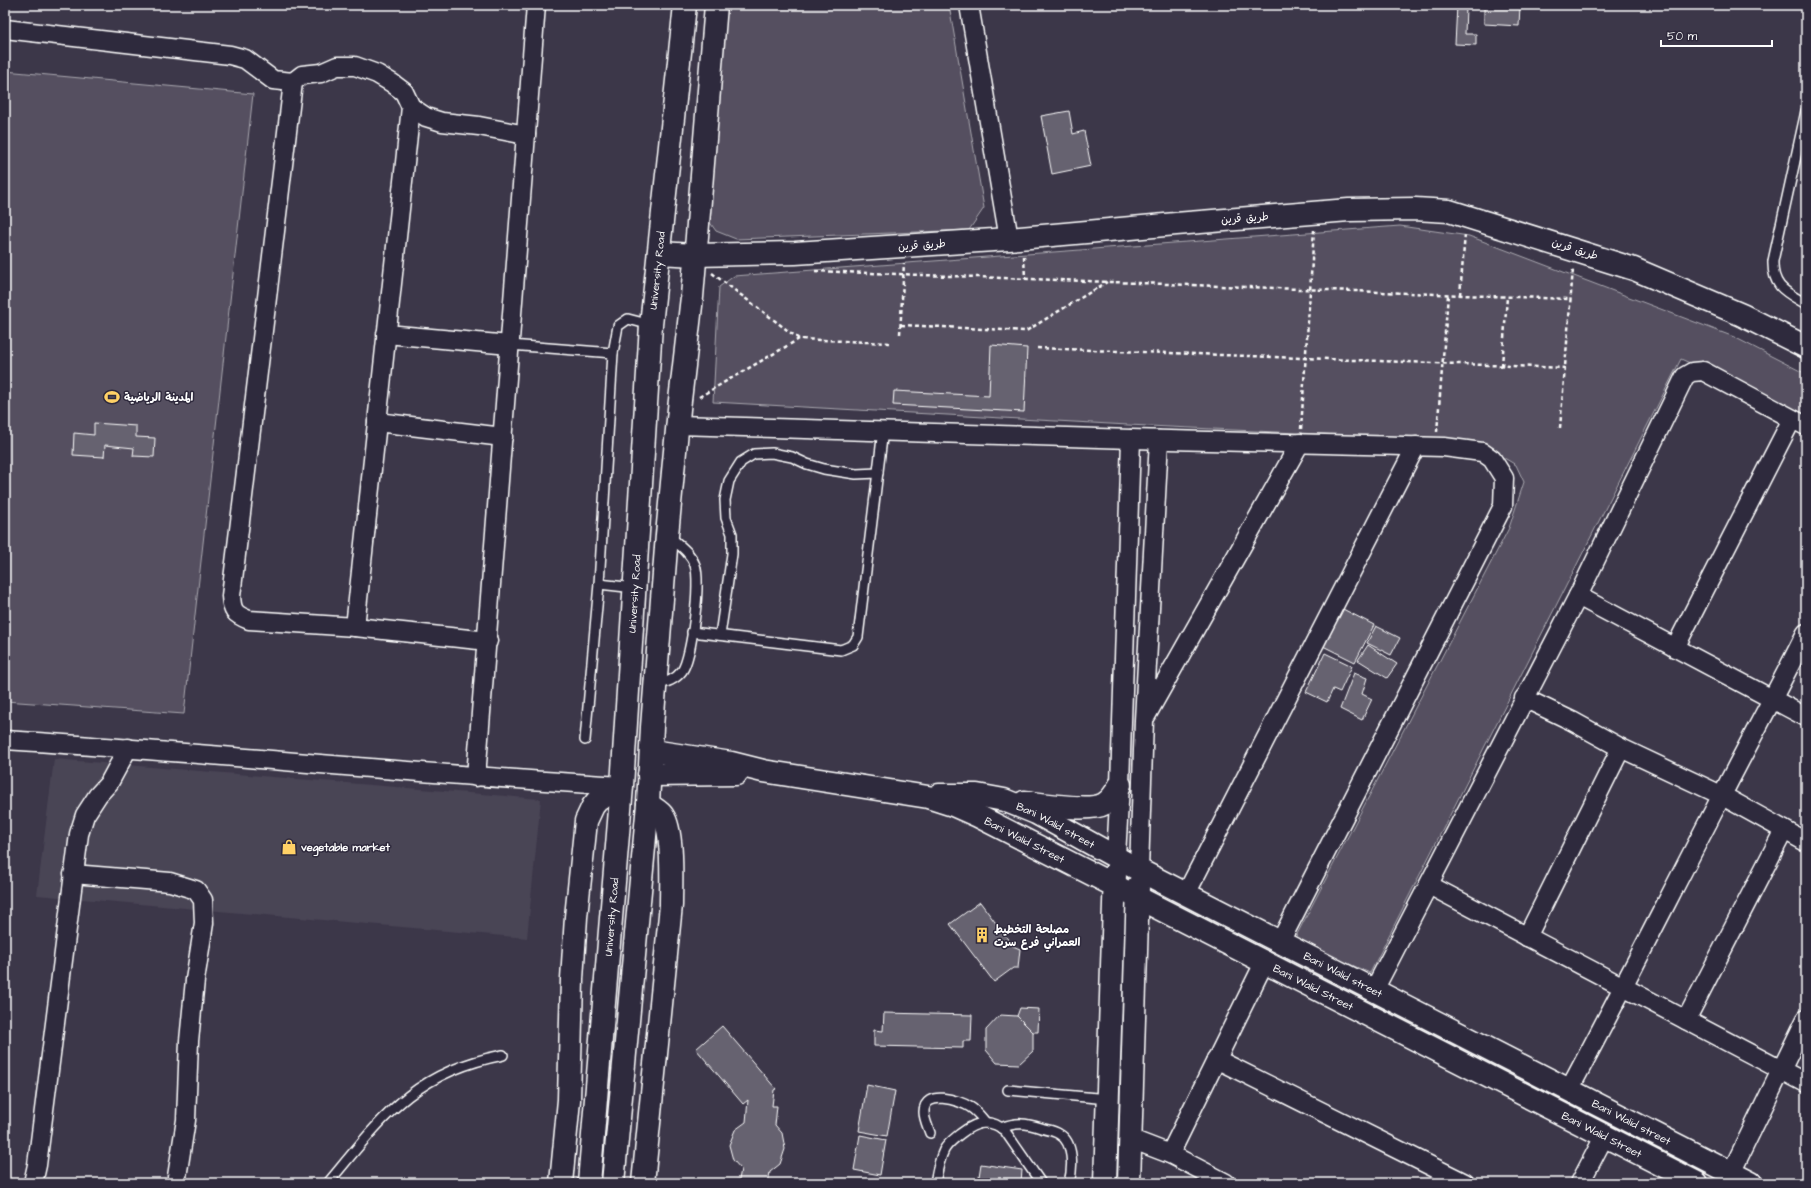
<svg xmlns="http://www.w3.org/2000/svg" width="1811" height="1188" viewBox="0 0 1811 1188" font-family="'Architects Daughter','Playpen Sans Arabic',sans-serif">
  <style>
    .built { fill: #494455 }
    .green { fill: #555060; stroke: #aaa8b0 }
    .building { fill: #666270; stroke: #fff }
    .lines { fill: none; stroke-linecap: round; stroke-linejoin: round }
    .lane-casing { stroke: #fff; stroke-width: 12 }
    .street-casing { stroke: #fff; stroke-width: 21 }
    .secondary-casing { stroke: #fff; stroke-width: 25 }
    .highway-casing { stroke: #fff; stroke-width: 25 }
    .path { stroke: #fff; stroke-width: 2.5; stroke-dasharray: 4 3; stroke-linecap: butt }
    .lane { stroke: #2f2a3d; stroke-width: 9 }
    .street { stroke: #2f2a3d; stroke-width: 18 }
    .secondary { stroke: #2f2a3d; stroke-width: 22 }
    .highway { stroke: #2f2a3d; stroke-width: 22 }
    .labels { text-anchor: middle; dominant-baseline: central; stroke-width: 3; stroke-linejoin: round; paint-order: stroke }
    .street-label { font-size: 11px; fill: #fff; stroke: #2f2a3d }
    .poi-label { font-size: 11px; font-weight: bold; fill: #fff; stroke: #2f2a3d; text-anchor: start }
  </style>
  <rect width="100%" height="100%" fill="#3c3749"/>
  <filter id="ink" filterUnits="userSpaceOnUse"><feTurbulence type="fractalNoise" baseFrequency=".025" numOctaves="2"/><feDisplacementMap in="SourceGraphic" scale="8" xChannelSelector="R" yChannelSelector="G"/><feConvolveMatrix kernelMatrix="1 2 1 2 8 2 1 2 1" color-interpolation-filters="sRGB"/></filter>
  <g filter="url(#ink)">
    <path class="built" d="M54,759L541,799L527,938L37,895Z"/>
    <g class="green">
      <path d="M721,5H949L984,208L969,230L736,239L716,231L704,214Z"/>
      <path d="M5,71L253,94L184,714L5,701Z"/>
      <path d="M1400,226L1469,236L1734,337L1806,374V417L1681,359L1370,973L1294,940L1509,528L1524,482L1516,465L1489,449L1445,440L1128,425L713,402L719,287L734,276Z"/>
    </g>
    <g class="building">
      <path d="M1457,5H1520L1519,26L1484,24V7H1466L1465,34H1476V45L1455,44Z"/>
      <path d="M1069,111L1073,134L1084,131L1091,166L1052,174L1041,116Z"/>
      <path d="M991,345L1027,348L1024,412L893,405L894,391L989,396Z"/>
      <path d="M94,423L136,426V437L155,438L154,457L133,456L134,448L105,445L104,457L73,455L74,433L94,435Z"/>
      <path d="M1339,607L1374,625L1355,662L1321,645Z"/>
      <path d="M1376,626L1400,638L1391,655L1367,643Z"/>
      <path d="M1368,645L1397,664L1387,678L1358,660Z"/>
      <path d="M1325,653L1352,666L1340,692L1333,689L1327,702L1306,692Z"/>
      <path d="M1354,673L1367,678L1362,694L1372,699L1362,720L1340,709Z"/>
      <path d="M980,902L1013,946L1020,949L1018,968H1013L994,982L950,924Z"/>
      <path d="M1020,1008L1039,1009L1038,1032H1033L1017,1016Z"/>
      <path d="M884,1013L972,1015L971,1041H963V1048L874,1046V1030L883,1031Z"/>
      <path d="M1000,1015L1017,1016L1033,1032V1051L1019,1064L997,1063L986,1050V1030Z"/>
      <path d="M722,1026L776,1089L774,1090L772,1106H777L775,1125L782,1133L785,1149L780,1164L770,1172L768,1183H736V1180H739L741,1169L733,1160L729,1145L735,1130L746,1122L748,1100L743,1104L696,1049Z"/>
      <path d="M867,1085L895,1091L887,1136L859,1131Z"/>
      <path d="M860,1135L886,1140L880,1175L854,1170Z"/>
      <path d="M981,1164L1022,1170L1021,1183H978Z"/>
    </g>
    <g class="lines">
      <g class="lane-casing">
        <g id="lane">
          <path d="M1806,111L1773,261C1772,287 1786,292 1806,304"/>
          <path d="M510,345L613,353"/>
          <path d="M599,584L635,588"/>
          <path d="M692,632L841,650L853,645L858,637L883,430"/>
          <path d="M720,635L732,554V534L726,518L725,500L729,481L741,462L754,454L772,453L792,457L807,464L824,469L856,474L878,473"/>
          <path d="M656,685C667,682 675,680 682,671C692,657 701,581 695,565C690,552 679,545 669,536"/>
          <path d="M585,740L599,584L613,353L618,326L628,319L651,325"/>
          <path d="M1008,1090L1108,1099"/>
          <path d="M1001,1128C1016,1122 1026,1123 1041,1128C1047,1130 1053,1130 1059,1134C1074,1142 1073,1168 1069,1183"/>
          <path d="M930,1133C928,1127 924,1119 924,1112C924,1089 959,1100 970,1107C977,1111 981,1117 986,1123"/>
          <path d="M328,1183C383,1117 414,1072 503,1055"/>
          <path d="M935,1183C937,1172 939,1160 944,1150C948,1143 954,1139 960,1134C974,1123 990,1117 1005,1131L1041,1183"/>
        </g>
      </g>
      <g class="street-casing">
        <g id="street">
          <path d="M969,5L1009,239"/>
          <path d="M5,29L230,55L245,59L273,80L293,82"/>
          <path d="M386,334L510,345"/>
          <path d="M377,422L503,437"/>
          <path d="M678,425L1131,439L1444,447L1482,452L1492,459L1504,478L1503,506L1280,942"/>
          <path d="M1578,596L1806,717"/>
          <path d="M355,627L411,107"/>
          <path d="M488,641L355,627L249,620C234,614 232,611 231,596L293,82L302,75L321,73L337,66H355L377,74L392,83L404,92L411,107L426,117L442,122L479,126L526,135"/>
          <path d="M1675,648L1792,419"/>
          <path d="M1524,698L1572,721L1621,748L1721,795L1806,842"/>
          <path d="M1146,716L1300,443"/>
          <path d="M5,740C211,753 416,774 622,786"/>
          <path d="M476,777L536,5"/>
          <path d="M1116,856L1120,785L1131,439"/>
          <path d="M1139,870L1144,720L1159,440"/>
          <path d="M73,874L170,882L196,890L203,900L204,923L195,980L189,1041L186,1120L176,1183"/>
          <path d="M1429,885L1806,1083"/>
          <path d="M1186,894L1416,446"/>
          <path d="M1527,937L1621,748"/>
          <path d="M1374,990L1578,596L1685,376L1692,372L1703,371L1806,426"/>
          <path d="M1686,1020L1784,830"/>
          <path d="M1216,1059L1465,1183"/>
          <path d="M1569,1090C1621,993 1670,895 1721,797C1749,742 1779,688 1806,633"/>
          <path d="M1131,1139L1170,1154L1226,1183"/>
          <path d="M1170,1154L1264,963"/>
          <path d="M1731,1173L1806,1019"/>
          <path d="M33,1183L37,1165L79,834L85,815L98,795L109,783L128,748"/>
          <path d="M1580,1183L1605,1135"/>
        </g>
      </g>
      <g class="secondary-casing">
        <g id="secondary">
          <path d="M659,253L695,255L795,253L1009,239L1176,224L1349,210L1415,209L1449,211L1634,269L1742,315L1806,347"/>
          <path id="s1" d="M652,751L731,763L763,771L928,797L953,805L978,816L1697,1183"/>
          <path d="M649,775L736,774"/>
          <path id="s2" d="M939,795H977L1004,800L1036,813L1139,870L1751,1183"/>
          <path d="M1024,802C1042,804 1090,812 1104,804C1112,800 1116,792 1120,785"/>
          <path d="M1105,1183L1115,873"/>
          <path d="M1129,1183L1138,886"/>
        </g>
      </g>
      <g class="highway-casing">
        <g id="highway">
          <path d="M561,1183L569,1100L572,979L576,917L586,821L593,806L598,800L613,792H621"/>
          <path id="s3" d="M589,1183L622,786L651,325L685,5"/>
          <path d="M613,1183L648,804L652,727L667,535L679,409L692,297L716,5"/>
          <path d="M643,1183L671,905C671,884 674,832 663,816C660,811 653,808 648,804"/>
        </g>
      </g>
      <g class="path">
        <path d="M1024,256L1025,279"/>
        <path d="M815,271L1570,299"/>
        <path d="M712,273L799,339L889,343"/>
        <path d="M1460,295L1465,234"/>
        <path d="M901,325L1026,331L1107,282"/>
        <path d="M900,334L904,263"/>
        <path d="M1037,348L1565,368"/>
        <path d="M1502,366L1507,297"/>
        <path d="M699,397L799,339"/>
        <path d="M1560,428L1573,269"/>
        <path d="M1301,429L1314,230"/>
        <path d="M1437,432L1448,295"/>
      </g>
      <use href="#lane" class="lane"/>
      <use href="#street" class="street"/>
      <use href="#secondary" class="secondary"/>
      <use href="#highway" class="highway"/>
    </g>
  </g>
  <defs>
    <g id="stadium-bare" transform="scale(1.2)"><path d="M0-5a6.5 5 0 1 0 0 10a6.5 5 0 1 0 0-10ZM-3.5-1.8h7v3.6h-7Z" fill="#ffd166" stroke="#2f2a3d" stroke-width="2.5" paint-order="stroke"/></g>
    <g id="shop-bare" transform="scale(1.2)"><path d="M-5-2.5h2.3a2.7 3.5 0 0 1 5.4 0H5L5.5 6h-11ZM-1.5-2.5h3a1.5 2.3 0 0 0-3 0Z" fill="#ffd166" stroke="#2f2a3d" stroke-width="2.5" paint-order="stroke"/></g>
    <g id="building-bare" transform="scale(1.2)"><path d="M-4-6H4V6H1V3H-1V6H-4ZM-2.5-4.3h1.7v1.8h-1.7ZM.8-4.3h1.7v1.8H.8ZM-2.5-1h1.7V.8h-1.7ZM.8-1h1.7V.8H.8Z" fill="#ffd166" stroke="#2f2a3d" stroke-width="2.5" paint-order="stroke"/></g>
  </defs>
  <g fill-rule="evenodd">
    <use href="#stadium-bare" x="112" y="397"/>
    <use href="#shop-bare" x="289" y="847"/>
    <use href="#building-bare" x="982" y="935"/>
  </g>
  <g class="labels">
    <g class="street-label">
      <text transform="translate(1245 218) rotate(-4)">طريق قرين</text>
      <text transform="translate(922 245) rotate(-4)">طريق قرين</text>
      <text transform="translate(1575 249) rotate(18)">طريق قرين</text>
      <text stroke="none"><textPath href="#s3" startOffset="915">University Road</textPath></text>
      <text stroke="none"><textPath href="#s3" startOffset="591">University Road</textPath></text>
      <text stroke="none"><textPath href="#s2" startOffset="123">Bani Walid street</textPath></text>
      <text stroke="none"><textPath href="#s1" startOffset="386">Bani Walid Street</textPath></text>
      <text stroke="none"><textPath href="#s3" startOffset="267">University Road</textPath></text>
      <text stroke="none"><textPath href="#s2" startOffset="447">Bani Walid street</textPath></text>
      <text stroke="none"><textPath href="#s1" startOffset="710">Bani Walid Street</textPath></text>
      <text stroke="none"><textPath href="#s2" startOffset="771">Bani Walid street</textPath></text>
      <text stroke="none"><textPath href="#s1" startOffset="1034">Bani Walid Street</textPath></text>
    </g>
    <g class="poi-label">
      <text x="124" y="397">المدينة الرياضية</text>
      <text x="301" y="847">vegetable market</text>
      <text x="994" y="929">مصلحة التخطيط<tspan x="994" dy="13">العمراني فرع سرت</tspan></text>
    </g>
  </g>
  <rect width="1811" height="1188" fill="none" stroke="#2f2a3d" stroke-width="20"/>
  <rect x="10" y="10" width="1791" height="1168" fill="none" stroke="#fff" stroke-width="1.5" filter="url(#ink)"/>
  <path d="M1661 40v6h111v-6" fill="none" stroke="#ffffff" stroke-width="2"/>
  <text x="1667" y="40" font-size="12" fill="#ffffff" stroke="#2f2a3d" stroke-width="3" paint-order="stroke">50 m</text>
</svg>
